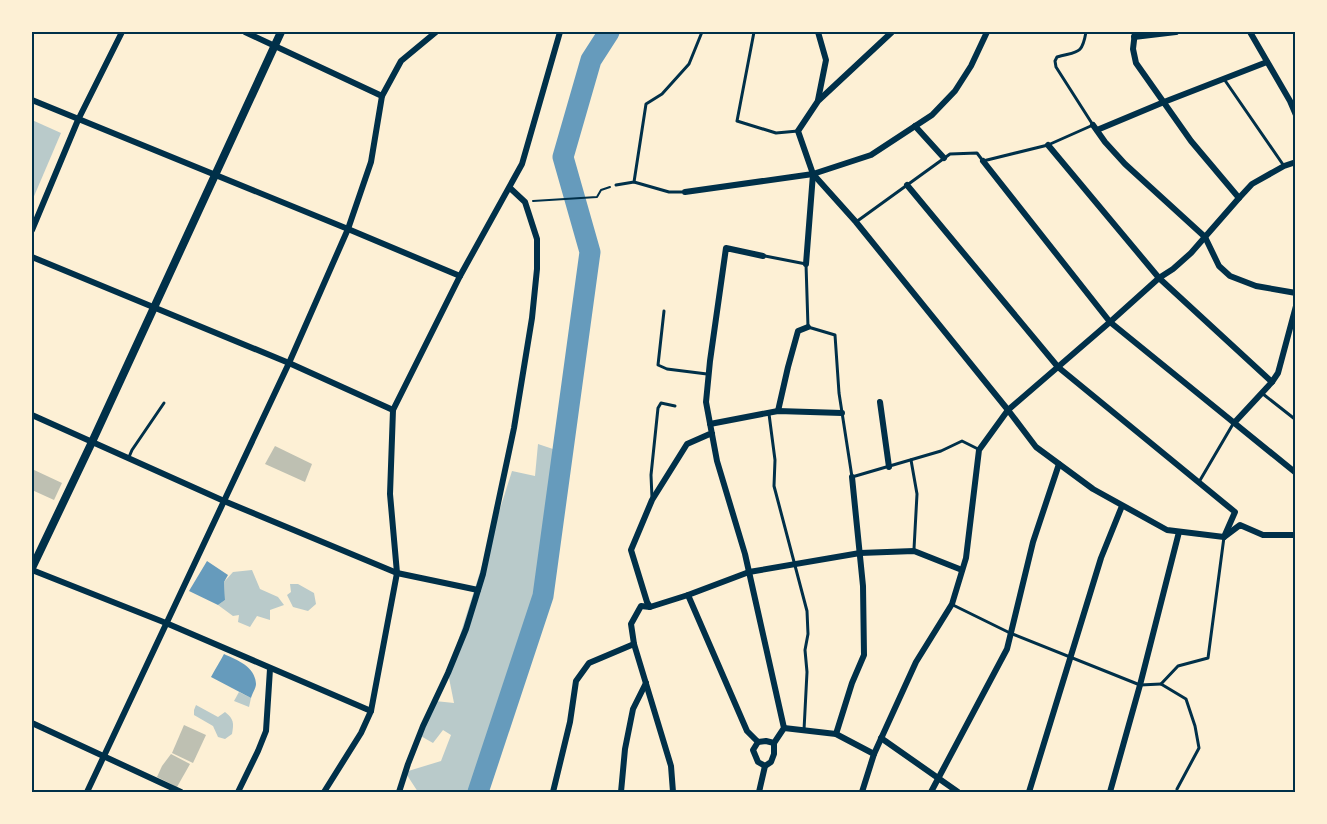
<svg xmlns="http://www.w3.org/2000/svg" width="1327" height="824" viewBox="0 0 1327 824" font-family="Overpass,sans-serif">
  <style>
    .green { fill: #b9caca }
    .water { fill: #669bbc }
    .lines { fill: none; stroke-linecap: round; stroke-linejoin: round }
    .river { stroke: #669bbc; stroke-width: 21 }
    .building { fill: #bec0b2 }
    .path { stroke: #003049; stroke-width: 2 }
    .service { stroke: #003049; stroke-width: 3 }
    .minor { stroke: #003049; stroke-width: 6 }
    .tertiary { stroke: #003049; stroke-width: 8 }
    .neatline { fill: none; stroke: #003049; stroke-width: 2 }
  </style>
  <rect width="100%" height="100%" fill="#fdf0d5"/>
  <g class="green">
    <path d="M32,120L61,133L32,201Z"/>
    <path d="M538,444L553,449L543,596L478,792H418L405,772L441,761L451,735L443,730L433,743L419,735L435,701L454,703L448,673L512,471L535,476Z"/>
    <path d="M252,570L260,589L278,597L284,605L270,610V620L257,616L250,627L238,622L239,615L233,616L218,605L225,600L224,582L233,572Z"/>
    <path d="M290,584H298L314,593L316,604L308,611L293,607L287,595L291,592Z"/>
    <path d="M239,692L251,698L249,707L234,701Z"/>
    <path d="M196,705L218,717L225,712C234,719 234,723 232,734L225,739L218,737L213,726L194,715V710Z"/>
  </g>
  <g class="water">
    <path d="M207,561L228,575L224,582L225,600L218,605L189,591Z"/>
    <path d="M224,654C237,660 255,666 256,684C256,688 252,694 251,698L211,677C215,669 220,662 224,654Z"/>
  </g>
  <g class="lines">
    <path class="river" d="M478,792L543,596L590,252L563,157L591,60L609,32"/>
  </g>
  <g class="building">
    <path d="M275,446L312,464L305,482L265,464Z"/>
    <path d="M32,469L62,483L54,500L32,490Z"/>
    <path d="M184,725L206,735L193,763L172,753Z"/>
    <path d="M171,754L190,764L177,787L157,777L162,766Z"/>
  </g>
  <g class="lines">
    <path class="path" d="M533,201L597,197L601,190L610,187"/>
    <g class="service">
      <path d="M754,32L737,121L776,133L798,131"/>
      <path d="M1224,79L1284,166"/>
      <path d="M634,182L669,192H684"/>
      <path d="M616,185L634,182L646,104L662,94L689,64L702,32"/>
      <path d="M856,222L950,154L977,153L983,161L1048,145L1093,125L1056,67L1055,61L1057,57C1078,51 1082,55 1086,32"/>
      <path d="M765,256L806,264L808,327L835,335L839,393L852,477L941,451L962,441L978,449"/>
      <path d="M664,311L658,365L667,369L707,374"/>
      <path d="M1263,394L1296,420"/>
      <path d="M769,414L775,460L774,486L807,611L808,634L805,650L807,672L804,730"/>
      <path d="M129,457L132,450L164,403"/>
      <path d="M911,460L917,494L914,549"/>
      <path d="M1199,482L1233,424"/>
      <path d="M652,498L651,475L658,408L661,403L675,406"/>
      <path d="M953,605L1010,633L1140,685L1161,684"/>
      <path d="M1177,789L1199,748L1195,726L1186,699L1161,684L1178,666L1208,658L1224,537"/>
    </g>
    <g class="minor">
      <path d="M245,32L382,96"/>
      <path d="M987,32L971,66L955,91L932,115L871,155L813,174L856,222L1008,410L1036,447L1093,489L1167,530L1224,537L1240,525L1263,535H1296"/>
      <path d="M1135,32L1133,49L1136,63L1191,141L1239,198L1252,184L1284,166L1296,162"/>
      <path d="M1250,32L1290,101L1296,115"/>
      <path d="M1134,37L1176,32"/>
      <path d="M32,100L348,229L460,276"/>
      <path d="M818,100L826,60L818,32"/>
      <path d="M1093,125L1105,142L1125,164L1205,237L1219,266L1230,276L1256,286L1296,293"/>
      <path d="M915,126L944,158"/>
      <path d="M1097,130L1164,102L1267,62"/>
      <path d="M1048,145L1159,278L1272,382"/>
      <path d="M983,161L1110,322L1296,473"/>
      <path d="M907,185L1058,367L1235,512L1224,537"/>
      <path d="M685,192L813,174"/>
      <path d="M32,230L78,120L122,32"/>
      <path d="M32,257L289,363L393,410"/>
      <path d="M806,264L813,174L798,131L818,101L892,32"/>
      <path d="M880,402L889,467"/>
      <path d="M778,411L788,367L798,331L808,327"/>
      <path d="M32,415L224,501L397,573L478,590"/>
      <path d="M1234,423L1272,382L1278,373L1296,306"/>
      <path d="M710,424L778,411L842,413"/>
      <path d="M712,433L687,444L652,500L631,550L647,602L650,607L688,595L747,731L758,742L766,741L774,743L784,728L745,554L717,461L706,402L710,361L726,248L763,256"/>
      <path d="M32,570L166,623L371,711"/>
      <path d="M688,595L749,572L860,553L914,551L962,570"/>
      <path d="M650,607L641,606L631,624L634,644L671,766L673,792"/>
      <path d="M32,723L181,792"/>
      <path d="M784,728L836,734L874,754"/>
      <path d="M836,734L852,683L864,655L863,586L852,477"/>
      <path d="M881,738L958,792"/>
      <path d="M758,742L753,750L758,762L765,766"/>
      <path d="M87,792L289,363L348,229L371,162L382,96L401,61L436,32"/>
      <path d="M238,792L258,751L266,731L270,669"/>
      <path d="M324,792L361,733L371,711L397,573L390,494L393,410L460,276L522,164L560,32"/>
      <path d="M399,792L408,764L423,726L448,673L466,629L483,574L514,428L532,318L537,269V239L525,202L510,188"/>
      <path d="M553,792L570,722L576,681L589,663L634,644"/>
      <path d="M621,792L625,749L633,709L646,683"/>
      <path d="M759,792L765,766L771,762L774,754V743"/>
      <path d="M862,792L874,754L916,662L952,604L966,558L979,450L1008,410L1110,322L1159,278L1173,269L1191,253L1239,198"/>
      <path d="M931,792L1007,649L1033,542L1059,464"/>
      <path d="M1029,792L1101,558L1122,506"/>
      <path d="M1110,792L1140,685L1179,532"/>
    </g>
    <path class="tertiary" d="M32,568L92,442L281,32"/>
  </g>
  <rect width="1327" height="824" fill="none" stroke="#fdf0d5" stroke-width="66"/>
  <rect x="33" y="33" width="1261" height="758" class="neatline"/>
</svg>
